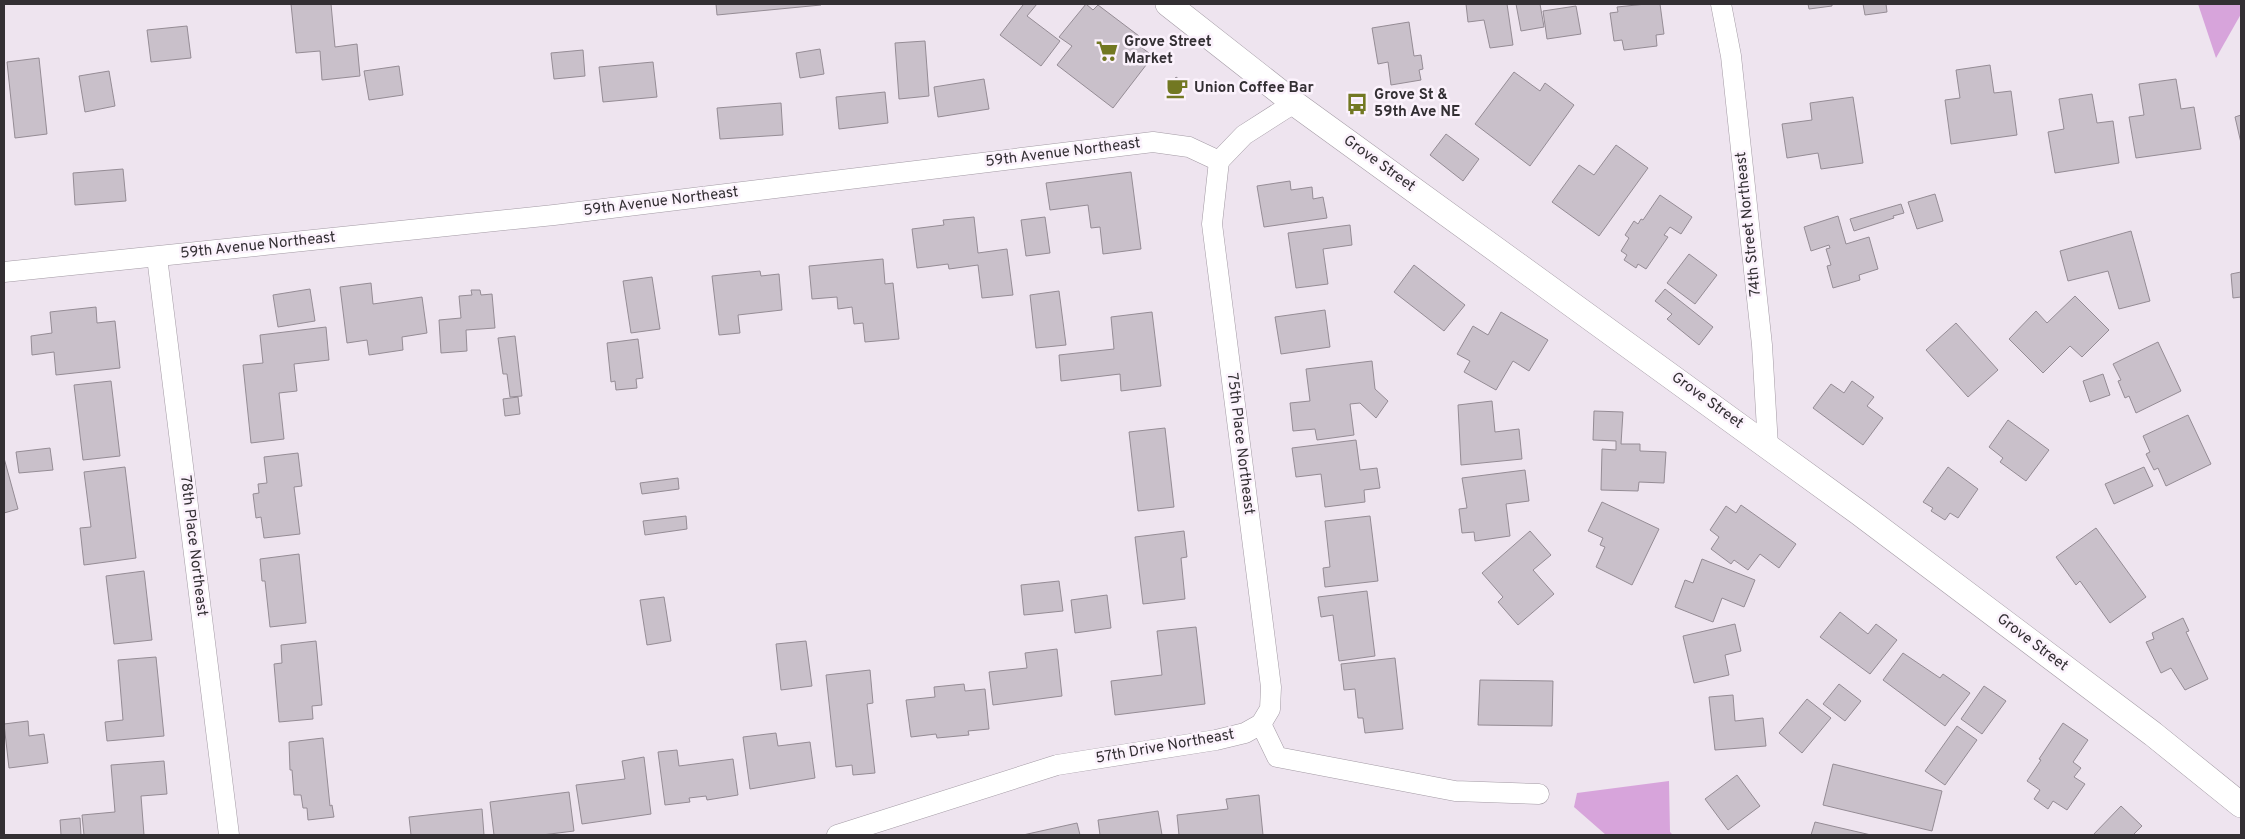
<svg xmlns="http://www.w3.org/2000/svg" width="2245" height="839" viewBox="0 0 2245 839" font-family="Overpass,sans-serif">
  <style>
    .green { fill: #d7a4db }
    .building { fill: #c9c0ca; stroke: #958c95 }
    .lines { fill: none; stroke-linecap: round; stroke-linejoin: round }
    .minor-casing { stroke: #a39aa4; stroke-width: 21 }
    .tertiary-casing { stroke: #a39aa4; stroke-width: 26 }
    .minor { stroke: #fff; stroke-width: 20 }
    .tertiary { stroke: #fff; stroke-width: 25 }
    .labels { text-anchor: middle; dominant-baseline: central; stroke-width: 5; stroke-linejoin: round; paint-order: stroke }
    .poi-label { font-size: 15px; font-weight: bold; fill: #332f33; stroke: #fbf2fc; text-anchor: start }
    .street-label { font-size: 15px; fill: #332f33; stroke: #fbf2fc }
  </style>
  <rect width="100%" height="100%" fill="#eee4ef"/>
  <g class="green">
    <path d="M2198,4H2241V14L2216,58Z"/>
    <path d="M1669,781L1670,832L1673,835H1606L1574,807L1577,793Z"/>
  </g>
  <g class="building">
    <path d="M291,4H331L335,47L357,44L360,76L322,80L320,51L296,53Z"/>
    <path d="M716,4H821V5L717,15Z"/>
    <path d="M1022,4H1037L1027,16L1060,41L1041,66L1000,35L1023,5Z"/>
    <path d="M1086,4L1093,10L1098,5L1139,36L1134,42L1153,56L1113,108L1057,65L1072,46L1059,37Z"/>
    <path d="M1466,4H1507L1513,45L1490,48L1484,20L1468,22Z"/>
    <path d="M1516,4H1540L1544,27L1521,31Z"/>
    <path d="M1646,4H1660L1664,34L1656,35L1657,46L1624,50L1622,40L1614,41L1610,13L1618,12L1617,7Z"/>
    <path d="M1808,4H1832V6L1809,9Z"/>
    <path d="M1863,4H1886L1887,12L1865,15Z"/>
    <path d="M1576,6L1581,34L1547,39L1543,11Z"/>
    <path d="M1409,22L1414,56L1421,55L1423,69L1419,70L1421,80L1391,85L1388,62L1378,64L1372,28Z"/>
    <path d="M187,26L191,58L151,62L147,30Z"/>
    <path d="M925,41L929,96L899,99L895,43Z"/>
    <path d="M820,49L824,74L800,78L796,53Z"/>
    <path d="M583,50L585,76L554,79L551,53Z"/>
    <path d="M39,58L47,134L15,138L7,62Z"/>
    <path d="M653,62L657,97L603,102L599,67Z"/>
    <path d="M1990,65L1994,93L2011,91L2017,135L1951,144L1945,100L1960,98L1956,70Z"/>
    <path d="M399,66L403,95L369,100L364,71Z"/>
    <path d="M109,71L115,106L85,112L79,76Z"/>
    <path d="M1514,72L1540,91L1545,83L1574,105L1530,166L1475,124Z"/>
    <path d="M1176,77L1187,85L1178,99L1167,91Z"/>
    <path d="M984,79L989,109L938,117L934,87Z"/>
    <path d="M2176,79L2181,109L2194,107L2201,149L2136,158L2129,117L2144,115L2139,84Z"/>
    <path d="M885,92L888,123L839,129L836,97Z"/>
    <path d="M2092,94L2097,123L2113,121L2119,163L2055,173L2048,132L2064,129L2059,99Z"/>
    <path d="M1853,97L1863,163L1821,169L1818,153L1787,158L1782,124L1812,120L1810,103Z"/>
    <path d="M781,103L783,135L720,139L717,108Z"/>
    <path d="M2241,115V143L2235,117Z"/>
    <path d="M1446,134L1479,159L1463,181L1430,155Z"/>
    <path d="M1616,145L1648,168L1599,236L1552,202L1579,165L1594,175Z"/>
    <path d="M123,169L126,201L75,205L73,173Z"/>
    <path d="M1131,172L1141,249L1103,254L1100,227L1091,228L1088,205L1050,210L1046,183Z"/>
    <path d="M1290,181L1291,190L1312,187L1313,199L1323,197L1327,218L1264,227L1257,186Z"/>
    <path d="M1935,194L1943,221L1917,229L1908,202Z"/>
    <path d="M1660,195L1692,217L1681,234L1670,227L1664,235L1668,237L1646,269L1638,264L1636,268L1624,260L1627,255L1621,251L1629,238L1625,235L1634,221L1638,224L1641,219L1643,220Z"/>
    <path d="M1901,204L1904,213L1893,216L1894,218L1854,231L1850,219Z"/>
    <path d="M1838,216L1846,244L1869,237L1878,269L1859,275L1860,280L1833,288L1827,266L1831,265L1826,249L1830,248L1829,245L1811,251L1804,227Z"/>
    <path d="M974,217L978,253L1007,249L1013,295L982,298L978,265L949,269L948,264L917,268L912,229L944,225L943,220Z"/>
    <path d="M1045,217L1050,253L1026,256L1021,220Z"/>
    <path d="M1350,225L1352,245L1323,249L1328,284L1296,288L1288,233Z"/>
    <path d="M2131,231L2150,301L2119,309L2108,271L2068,281L2060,251Z"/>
    <path d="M1689,254L1717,275L1695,304L1667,283Z"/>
    <path d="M883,259L885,284L893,283L899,339L865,342L863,323L854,324L852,307L838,309L837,297L812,299L809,266Z"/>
    <path d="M1414,265L1465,305L1444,331L1394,292Z"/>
    <path d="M760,271L761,276L779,274L782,310L738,315L740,333L719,335L712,276Z"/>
    <path d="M2241,272V297L2233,298L2231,274Z"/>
    <path d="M652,277L660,329L631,333L623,281Z"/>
    <path d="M371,283L373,304L422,297L427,333L402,337L403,350L369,355L367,340L347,343L340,287Z"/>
    <path d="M310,289L315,321L278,327L273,295Z"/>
    <path d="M1665,289L1713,327L1699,345L1667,319L1672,314L1655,301Z"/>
    <path d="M471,290H480L481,295L492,294L495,328L466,330L467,351L441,353L439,320L461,318L459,296L472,295Z"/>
    <path d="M1059,291L1066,345L1036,348L1030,295Z"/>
    <path d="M2075,296L2109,330L2082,357L2070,346L2043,373L2009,339L2036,311L2047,323Z"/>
    <path d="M96,307L97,323L115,321L120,368L56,375L54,352L32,355L31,336L52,333L50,312Z"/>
    <path d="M1325,310L1330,347L1281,354L1275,317Z"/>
    <path d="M1152,312L1161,386L1121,391L1120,374L1061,381L1059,355L1114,349L1111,317Z"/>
    <path d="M1501,312L1548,340L1529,371L1513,361L1496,390L1464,372L1470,361L1457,354L1473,326L1488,335Z"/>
    <path d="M1956,323L1998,370L1968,397L1926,350Z"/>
    <path d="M326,327L329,360L294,364L297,391L279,393L284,439L251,443L243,365L263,363L260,335Z"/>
    <path d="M515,336L522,396L510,397L507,374H503L498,338Z"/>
    <path d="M638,339L643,378L636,379L637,388L616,390L615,381L611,382L607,343Z"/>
    <path d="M2158,342L2181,391L2136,413L2129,396L2125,398L2118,381L2121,380L2113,364Z"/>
    <path d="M1372,361L1375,389L1388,401L1376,418L1360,403L1350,404L1354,435L1317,440L1315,429L1293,431L1290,403L1310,401L1306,369Z"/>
    <path d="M2103,374L2110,395L2090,402L2083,381Z"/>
    <path d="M111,381L120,456L83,460L74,385Z"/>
    <path d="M1852,381L1874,397L1867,406L1883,418L1863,445L1813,408L1831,384L1844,393Z"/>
    <path d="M518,397L520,414L505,416L503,399Z"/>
    <path d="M1492,401L1495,432L1519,429L1522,459L1461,465L1458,405Z"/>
    <path d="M1594,411L1623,412L1621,444H1640V451L1666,452L1664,483L1639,482L1638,491L1601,490L1602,449L1616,450V441L1593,440Z"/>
    <path d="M2188,415L2211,464L2166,486L2158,468L2154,470L2146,454L2150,452L2143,436Z"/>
    <path d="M2008,420L2049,450L2026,481L2000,462L2003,458L1989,447Z"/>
    <path d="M1165,428L1174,507L1138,511L1129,432Z"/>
    <path d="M1356,440L1360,470L1377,468L1380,488L1364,490L1365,502L1325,507L1321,474L1296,477L1292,448Z"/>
    <path d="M50,448L53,470L19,473L16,452Z"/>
    <path d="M298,453L302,486L294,487L300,534L264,538L261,517L256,518L253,494L259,493L258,484L267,483L264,457Z"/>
    <path d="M4,458L18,509L4,513Z"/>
    <path d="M125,467L136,558L84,565L80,528L91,527L84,472Z"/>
    <path d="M1948,467L1978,489L1958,518L1950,513L1945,520L1931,511L1933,508L1923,502Z"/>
    <path d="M2144,467L2153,486L2114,504L2105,484Z"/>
    <path d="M1525,470L1529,501L1506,504L1510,536L1475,541L1474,532L1462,533L1459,509L1467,508L1462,478Z"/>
    <path d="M678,478L679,489L642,494L640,483Z"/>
    <path d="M1602,502L1659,529L1632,585L1596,567L1605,547L1600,545L1603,538L1588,531Z"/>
    <path d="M1741,505L1796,544L1779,568L1760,554L1748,570L1734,560L1731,564L1711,549L1719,537L1710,530L1726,506L1736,513Z"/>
    <path d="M686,516L687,529L645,535L643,521Z"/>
    <path d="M1370,516L1378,581L1325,587L1323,568L1330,567L1325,521Z"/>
    <path d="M2096,528L2146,597L2110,623L2080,581L2076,585L2056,557Z"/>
    <path d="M1184,531L1187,557L1181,558L1185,599L1143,604L1135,537Z"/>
    <path d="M1530,531L1551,555L1533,570L1554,594L1518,625L1498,602L1503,597L1482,573Z"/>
    <path d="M299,554L306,623L270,627L265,581H262L260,559Z"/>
    <path d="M1702,559L1755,580L1744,607L1722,598L1713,622L1675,607L1685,580L1693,583Z"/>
    <path d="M144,571L152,640L114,644L106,576Z"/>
    <path d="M1059,581L1063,611L1024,615L1021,585Z"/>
    <path d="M1367,591L1375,656L1339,661L1333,615L1321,617L1318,597Z"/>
    <path d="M1107,595L1111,628L1075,633L1071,600Z"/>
    <path d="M664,597L671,641L647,645L640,600Z"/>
    <path d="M1840,612L1868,634L1876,624L1897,640L1870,674L1820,637Z"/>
    <path d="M2183,618L2189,631L2186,632L2208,679L2185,690L2171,668L2161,673L2146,642L2154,639L2152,633Z"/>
    <path d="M1735,624L1741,651L1725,655L1729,675L1694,683L1683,636Z"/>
    <path d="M1196,627L1205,704L1115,715L1111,681L1162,675L1157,631Z"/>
    <path d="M316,641L322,705L312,706L313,719L279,722L274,664L282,663L281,645Z"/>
    <path d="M806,641L812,686L781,690L776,644Z"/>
    <path d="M1057,649L1062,696L993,705L989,672L1027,668L1025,653Z"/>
    <path d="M1903,653L1940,678L1943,674L1970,693L1945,726L1883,680Z"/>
    <path d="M156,657L164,736L107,741L105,722L123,720L118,660Z"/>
    <path d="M1395,658L1403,729L1365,733L1363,718H1358L1355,689L1344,690L1341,664Z"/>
    <path d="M870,670L873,703L867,704L875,773L853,775L852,765L836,767L826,675Z"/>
    <path d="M1480,680L1553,681L1552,726L1478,725Z"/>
    <path d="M964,684L965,691L985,689L989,729L968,731L969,735L937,738L936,734L911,737L906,700L935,697L934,687Z"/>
    <path d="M1839,684L1861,701L1845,721L1823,704Z"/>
    <path d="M1984,686L2006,701L1982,734L1961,719Z"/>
    <path d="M1733,695L1735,721L1763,718L1766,746L1715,750L1709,697Z"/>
    <path d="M1807,699L1831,718L1802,753L1779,733Z"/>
    <path d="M28,721L29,736L44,734L48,763L9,768L4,724Z"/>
    <path d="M2063,723L2088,740L2073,762L2081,768L2074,777L2085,784L2067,810L2053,801L2048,809L2034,799L2040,790L2027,781L2041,760L2039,759Z"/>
    <path d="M1957,726L1977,740L1945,785L1925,771Z"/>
    <path d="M776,733L778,746L810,742L815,778L750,789L743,737Z"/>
    <path d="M323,738L330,806L332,805L334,817L308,820L307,808H303L301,795H294L292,770H290L289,742Z"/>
    <path d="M677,750L679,766L733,759L738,795L707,800L706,796L689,798L690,802L665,805L658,752Z"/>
    <path d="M644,757L651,814L582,824L576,785L625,779L622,761Z"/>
    <path d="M164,761L167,794L141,796L144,835H84L82,815L115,812L111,765Z"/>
    <path d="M1833,764L1942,791L1932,831L1823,805Z"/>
    <path d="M1737,775L1760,806L1728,830L1705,799Z"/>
    <path d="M569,792L574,831L542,835H494L490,802Z"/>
    <path d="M1259,795L1263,835H1179L1177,815L1228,809L1226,799Z"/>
    <path d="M2121,806L2142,826L2133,835H2093Z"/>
    <path d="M482,809L484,835H411L409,817Z"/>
    <path d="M1158,811L1162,835H1100L1098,820Z"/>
    <path d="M80,818L81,835H61L60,820Z"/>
    <path d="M1815,822L1871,835H1811Z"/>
    <path d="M1077,823L1080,835H1023Z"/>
  </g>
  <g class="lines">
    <g class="minor-casing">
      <g id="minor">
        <path d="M1721,4L1731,56L1762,345L1768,446"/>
        <path d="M1219,161L1212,224L1271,687L1270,709L1261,724"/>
        <path d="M157,257L229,835"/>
        <path d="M4,272L554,215L1153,142L1189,147L1219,161L1244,135L1294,103"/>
        <path d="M837,835L1057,765L1216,740L1245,733L1261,724L1277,757L1455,791L1539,794"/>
      </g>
    </g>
    <g class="tertiary-casing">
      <path id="tertiary" d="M1168,4L1294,103L1858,512L2153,734L2241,805"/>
    </g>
    <use href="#minor" class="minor"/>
    <use href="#tertiary" class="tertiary"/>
  </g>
  <defs>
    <g id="supermarket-bare" transform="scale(1.725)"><path d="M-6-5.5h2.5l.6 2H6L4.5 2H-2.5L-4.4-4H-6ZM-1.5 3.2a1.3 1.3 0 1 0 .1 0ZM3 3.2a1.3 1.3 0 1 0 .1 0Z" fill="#727822" stroke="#fbf2fc" stroke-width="2.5" paint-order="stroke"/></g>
    <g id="cafe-bare" transform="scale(1.725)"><path d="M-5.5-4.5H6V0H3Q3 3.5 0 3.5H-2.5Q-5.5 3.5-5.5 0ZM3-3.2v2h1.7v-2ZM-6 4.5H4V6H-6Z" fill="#727822" stroke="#fbf2fc" stroke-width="2.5" paint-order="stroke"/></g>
    <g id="bus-bare" transform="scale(1.725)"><path d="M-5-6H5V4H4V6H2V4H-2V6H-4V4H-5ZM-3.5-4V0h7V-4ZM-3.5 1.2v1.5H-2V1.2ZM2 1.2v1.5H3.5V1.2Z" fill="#727822" stroke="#fbf2fc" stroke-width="2.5" paint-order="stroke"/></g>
  </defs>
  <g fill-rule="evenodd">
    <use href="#supermarket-bare" x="1107" y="51"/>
    <use href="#cafe-bare" x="1177" y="88"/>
    <use href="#bus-bare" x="1357" y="104"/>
  </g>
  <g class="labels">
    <g class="poi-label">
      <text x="1124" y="42">Grove Street<tspan x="1124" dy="17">Market</tspan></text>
      <text x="1194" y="88">Union Coffee Bar</text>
      <text x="1374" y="95">Grove St &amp;<tspan x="1374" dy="17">59th Ave NE</tspan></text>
    </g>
    <g class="street-label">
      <text transform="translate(1063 153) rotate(-7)">59th Avenue Northeast</text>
      <text transform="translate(1379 164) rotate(36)">Grove Street</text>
      <text transform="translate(661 202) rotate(-7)">59th Avenue Northeast</text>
      <text transform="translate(1749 224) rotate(-96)">74th Street Northeast</text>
      <text transform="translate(258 246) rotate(-6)">59th Avenue Northeast</text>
      <text transform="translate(1707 401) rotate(36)">Grove Street</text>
      <text transform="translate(1240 444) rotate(83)">75th Place Northeast</text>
      <text transform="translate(193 546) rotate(83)">78th Place Northeast</text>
      <text transform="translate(2032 643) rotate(37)">Grove Street</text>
      <text transform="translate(1165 747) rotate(-10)">57th Drive Northeast</text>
    </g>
  </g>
  <rect width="2245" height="839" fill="none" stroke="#332f33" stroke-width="10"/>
</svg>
